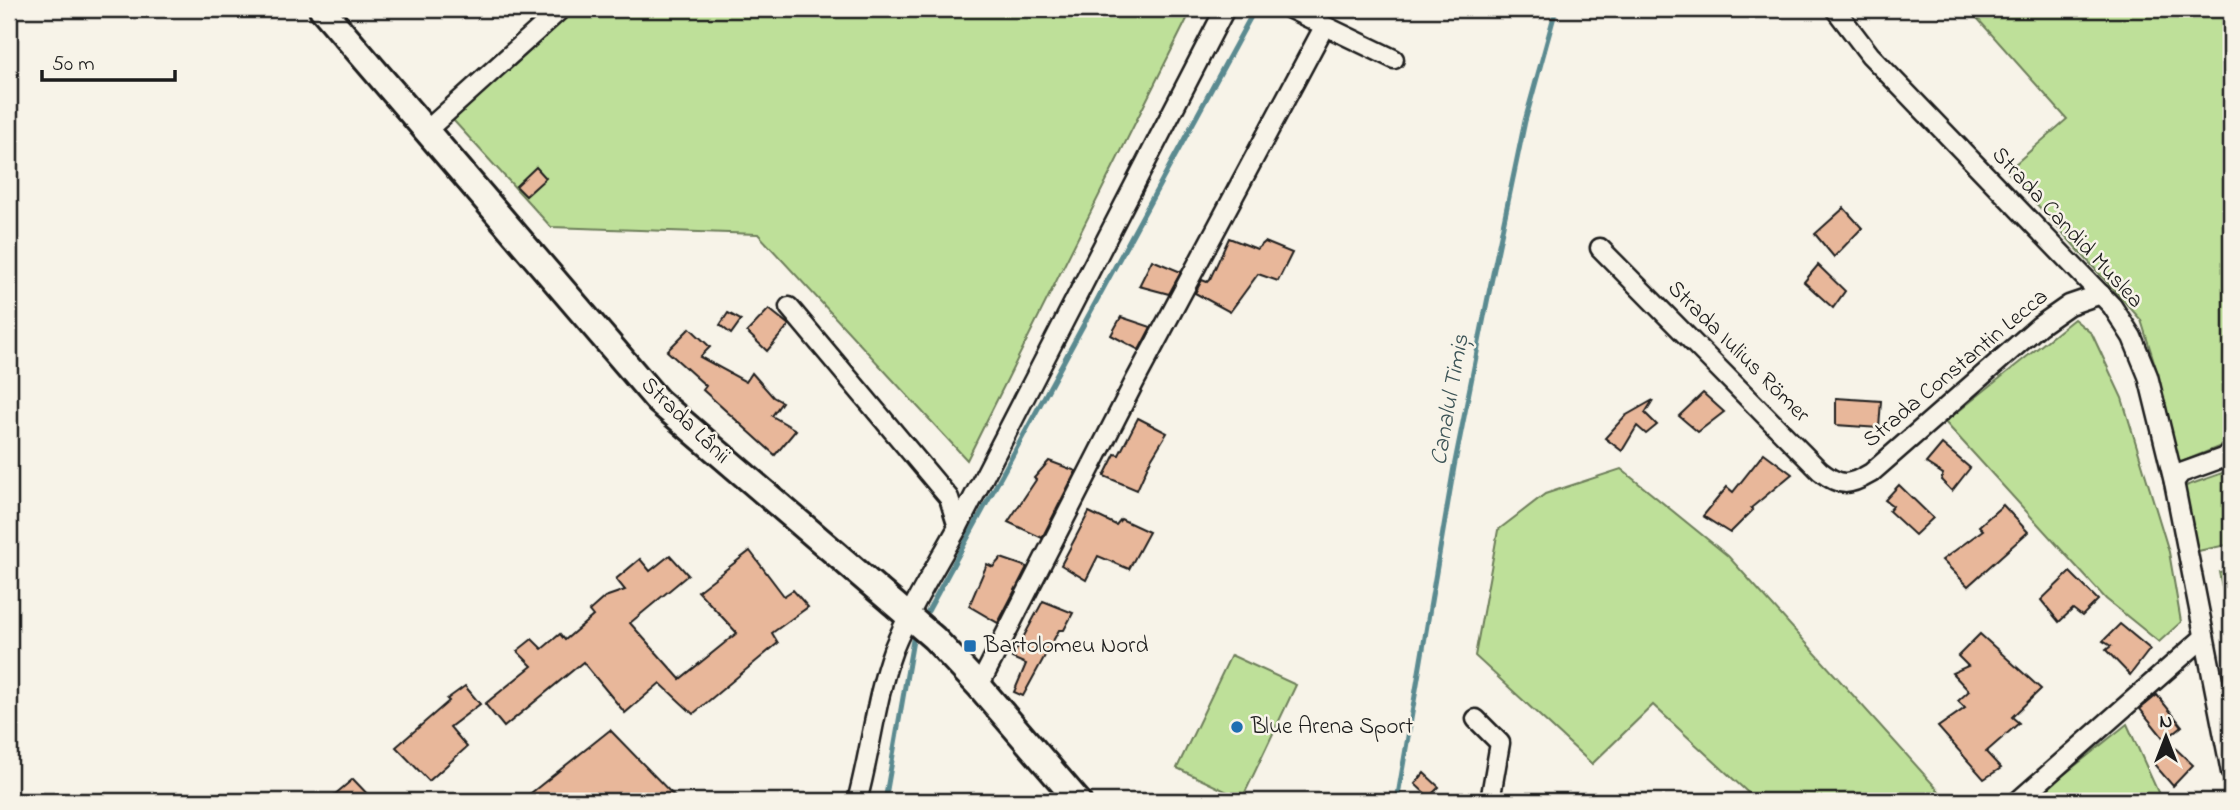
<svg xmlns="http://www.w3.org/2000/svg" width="2240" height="810" viewBox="0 0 2240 810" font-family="'Indie Flower',sans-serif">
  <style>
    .green { fill: #bee099; stroke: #6d7e5a; stroke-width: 2 }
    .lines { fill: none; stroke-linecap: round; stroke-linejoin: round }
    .stream { stroke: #5a8a90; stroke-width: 5 }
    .building { fill: #e8b79a; stroke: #1c1c1c; stroke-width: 2 }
    .minor-casing { stroke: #1c1c1c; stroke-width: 23 }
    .secondary-casing { stroke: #1c1c1c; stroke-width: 30 }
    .minor { stroke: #f7f3e8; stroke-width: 18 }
    .secondary { stroke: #f7f3e8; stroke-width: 24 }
    .poi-dot { fill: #1f6fb2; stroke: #f7f3e8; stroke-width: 2.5 }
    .labels { text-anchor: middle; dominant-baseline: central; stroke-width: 5; stroke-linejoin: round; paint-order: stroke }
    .street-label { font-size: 23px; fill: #1c1c1c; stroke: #f7f3e8 }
    .poi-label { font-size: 23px; fill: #1c1c1c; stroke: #f7f3e8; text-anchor: start }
    .water-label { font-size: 24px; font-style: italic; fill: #3b5356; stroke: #f7f3e8 }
  </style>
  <rect width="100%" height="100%" fill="#f7f3e8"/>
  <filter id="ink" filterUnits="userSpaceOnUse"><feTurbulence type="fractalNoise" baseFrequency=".0143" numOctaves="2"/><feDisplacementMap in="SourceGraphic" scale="14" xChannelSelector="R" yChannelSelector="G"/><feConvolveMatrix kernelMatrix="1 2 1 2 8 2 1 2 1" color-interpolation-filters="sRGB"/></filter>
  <g filter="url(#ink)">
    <g class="green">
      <path d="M572,9H1192L967,460L758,234L551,227L453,120L487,85Z"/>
      <path d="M1969,9H2231V442L2179,463L2157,371L2141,320L2007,171L2067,119Z"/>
      <path d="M2074,319L2092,334L2122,398L2169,552L2181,622L2159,642L2106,599L1945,422Z"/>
      <path d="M1621,469L1728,556L1948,801H1757L1653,705L1592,764L1475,656L1498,530L1545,494Z"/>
      <path d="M2231,470V544L2198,551L2183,487Z"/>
      <path d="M2231,570V632L2219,572Z"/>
      <path d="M1231,655L1296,685L1242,799L1177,768Z"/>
      <path d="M2127,724L2162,801H2031Z"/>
    </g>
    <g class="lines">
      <g class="stream">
        <path d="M928,611L1255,9"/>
        <path d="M885,801L913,640"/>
        <path d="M1397,801L1454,467L1487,302L1525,121L1556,9"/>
      </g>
    </g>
    <g class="building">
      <path d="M536,167L546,178L526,196L516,186Z"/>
      <path d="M1844,208L1862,228L1834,257L1815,234Z"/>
      <path d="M1229,238L1257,249L1265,242L1292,253L1278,281L1258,274L1230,312L1195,293L1202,280L1207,282L1210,279Z"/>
      <path d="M1152,260L1181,272L1169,294L1139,286Z"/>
      <path d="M1818,265L1845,291L1833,308L1804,282Z"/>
      <path d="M769,309L789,325L767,351L747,332Z"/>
      <path d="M728,313L741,320L731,334L720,325Z"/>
      <path d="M1121,317L1151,327L1139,350L1111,335Z"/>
      <path d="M690,328L710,347L700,357L746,382L752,373L773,397L782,402L772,416L796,430L775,455L703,390L706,386L667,351Z"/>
      <path d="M1703,393L1724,412L1698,432L1679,416Z"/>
      <path d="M1836,398L1881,401L1879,428L1836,425Z"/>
      <path d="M1653,400L1645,413L1657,425L1646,434L1637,426L1622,451L1605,438L1625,416Z"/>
      <path d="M1138,418L1167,433L1150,461L1137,490L1104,476L1115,454L1119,455Z"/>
      <path d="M1942,444L1970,468L1952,491L1941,480L1943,474L1926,463Z"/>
      <path d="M1764,453L1792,474L1751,508L1753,510L1730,533L1703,516L1727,487L1733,492Z"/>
      <path d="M1049,461L1076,471L1042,538L1008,522L1036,480L1034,478Z"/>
      <path d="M1899,485L1933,518L1915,535L1889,511L1893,506L1885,500Z"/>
      <path d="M2003,505L2028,532L1968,586L1942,560L1983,530L1979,526Z"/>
      <path d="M1089,512L1116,525L1121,519L1149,532L1129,569L1098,556L1086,580L1061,565Z"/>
      <path d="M750,551L784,596L793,590L808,607L772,633L778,643L693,714L660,683L625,713L583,662L504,727L485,704L532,666L517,651L532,639L542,649L560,634L565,640L593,616L589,611L605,597L625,590L616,579L640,559L650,571L670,555L688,575L630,623L680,679L737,633L698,591Z"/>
      <path d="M1001,558L1027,567L998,623L969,606L987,564L993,567Z"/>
      <path d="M2070,572L2098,600L2082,616L2073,609L2059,622L2041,600Z"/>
      <path d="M1043,601L1073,613L1064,630H1059L1023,696L1014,692L1026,664L1012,658Z"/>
      <path d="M2120,624L2150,649L2130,675L2106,650L2111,646L2103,641Z"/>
      <path d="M1980,634L2041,689L2012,717L2019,723L1986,752L2001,768L1984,779L1938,727L1965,708L1958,701L1969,691L1952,673L1968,666L1958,656Z"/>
      <path d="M465,686L480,704L450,727L467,747L429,781L396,747L449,701L447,699Z"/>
      <path d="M2157,695L2182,726L2165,740L2140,709Z"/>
      <path d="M610,730L679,801H521Z"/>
      <path d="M2175,748L2193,765L2173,786L2153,763Z"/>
      <path d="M1424,773L1439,787L1429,797L1415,784Z"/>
      <path d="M353,779L374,801H327Z"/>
    </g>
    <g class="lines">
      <g class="minor-casing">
        <g id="minor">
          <path d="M1290,9L1394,59"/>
          <path d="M1835,9L1870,55L2112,306L2132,337L2148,376L2174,482L2231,772"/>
          <path d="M426,131L561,9"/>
          <path d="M1600,248L1820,471C1840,487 1849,486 1871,473L2039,326L2069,305L2101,294"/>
          <path d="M789,307L949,498L958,527C936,567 910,608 893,650C875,699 871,751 857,801"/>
          <path d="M2174,482L2181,473L2231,455"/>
          <path d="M958,527L1225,9"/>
          <path d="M979,686L1135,381L1324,27"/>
          <path d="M1476,719L1500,743L1490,801"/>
          <path d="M2018,801L2203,638"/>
        </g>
      </g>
      <g class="secondary-casing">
        <path id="secondary" d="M322,9L658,401L934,638L979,686L1078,801"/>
      </g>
      <use href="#minor" class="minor"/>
      <use href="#secondary" class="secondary"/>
    </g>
  </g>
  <g class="poi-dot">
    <rect x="963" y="639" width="14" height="14" rx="3.5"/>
    <circle cx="1237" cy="727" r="7"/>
  </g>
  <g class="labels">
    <g class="street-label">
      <text transform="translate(2067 228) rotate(47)">Strada Candid Muslea</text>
      <text transform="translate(1738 352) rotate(45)">Strada Iulius Römer</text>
      <text transform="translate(1956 369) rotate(-40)">Strada Constantin Lecca</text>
      <text transform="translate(685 421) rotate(44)">Strada Lânii</text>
    </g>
    <g class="poi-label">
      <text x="984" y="646">Bartolomeu Nord</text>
      <text x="1251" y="727">Blue Arena Sport</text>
    </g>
    <g class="water-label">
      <text transform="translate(1451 400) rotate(-80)">Canalul Timiș</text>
    </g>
  </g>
  <rect width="2240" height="810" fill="none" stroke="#f7f3e8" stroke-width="35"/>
  <rect x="18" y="18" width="2205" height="775" fill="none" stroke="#1c1c1c" stroke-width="2.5" filter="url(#ink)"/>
  <g transform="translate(2166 737)" stroke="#f7f3e8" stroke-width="5" paint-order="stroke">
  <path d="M0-5L12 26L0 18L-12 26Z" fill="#1c1c1c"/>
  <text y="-10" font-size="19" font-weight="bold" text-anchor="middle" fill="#1c1c1c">N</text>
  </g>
  <path d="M42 70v10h133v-10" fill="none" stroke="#1c1c1c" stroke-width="3.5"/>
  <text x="52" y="70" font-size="21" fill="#1c1c1c" stroke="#f7f3e8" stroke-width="5" paint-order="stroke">50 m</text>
</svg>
